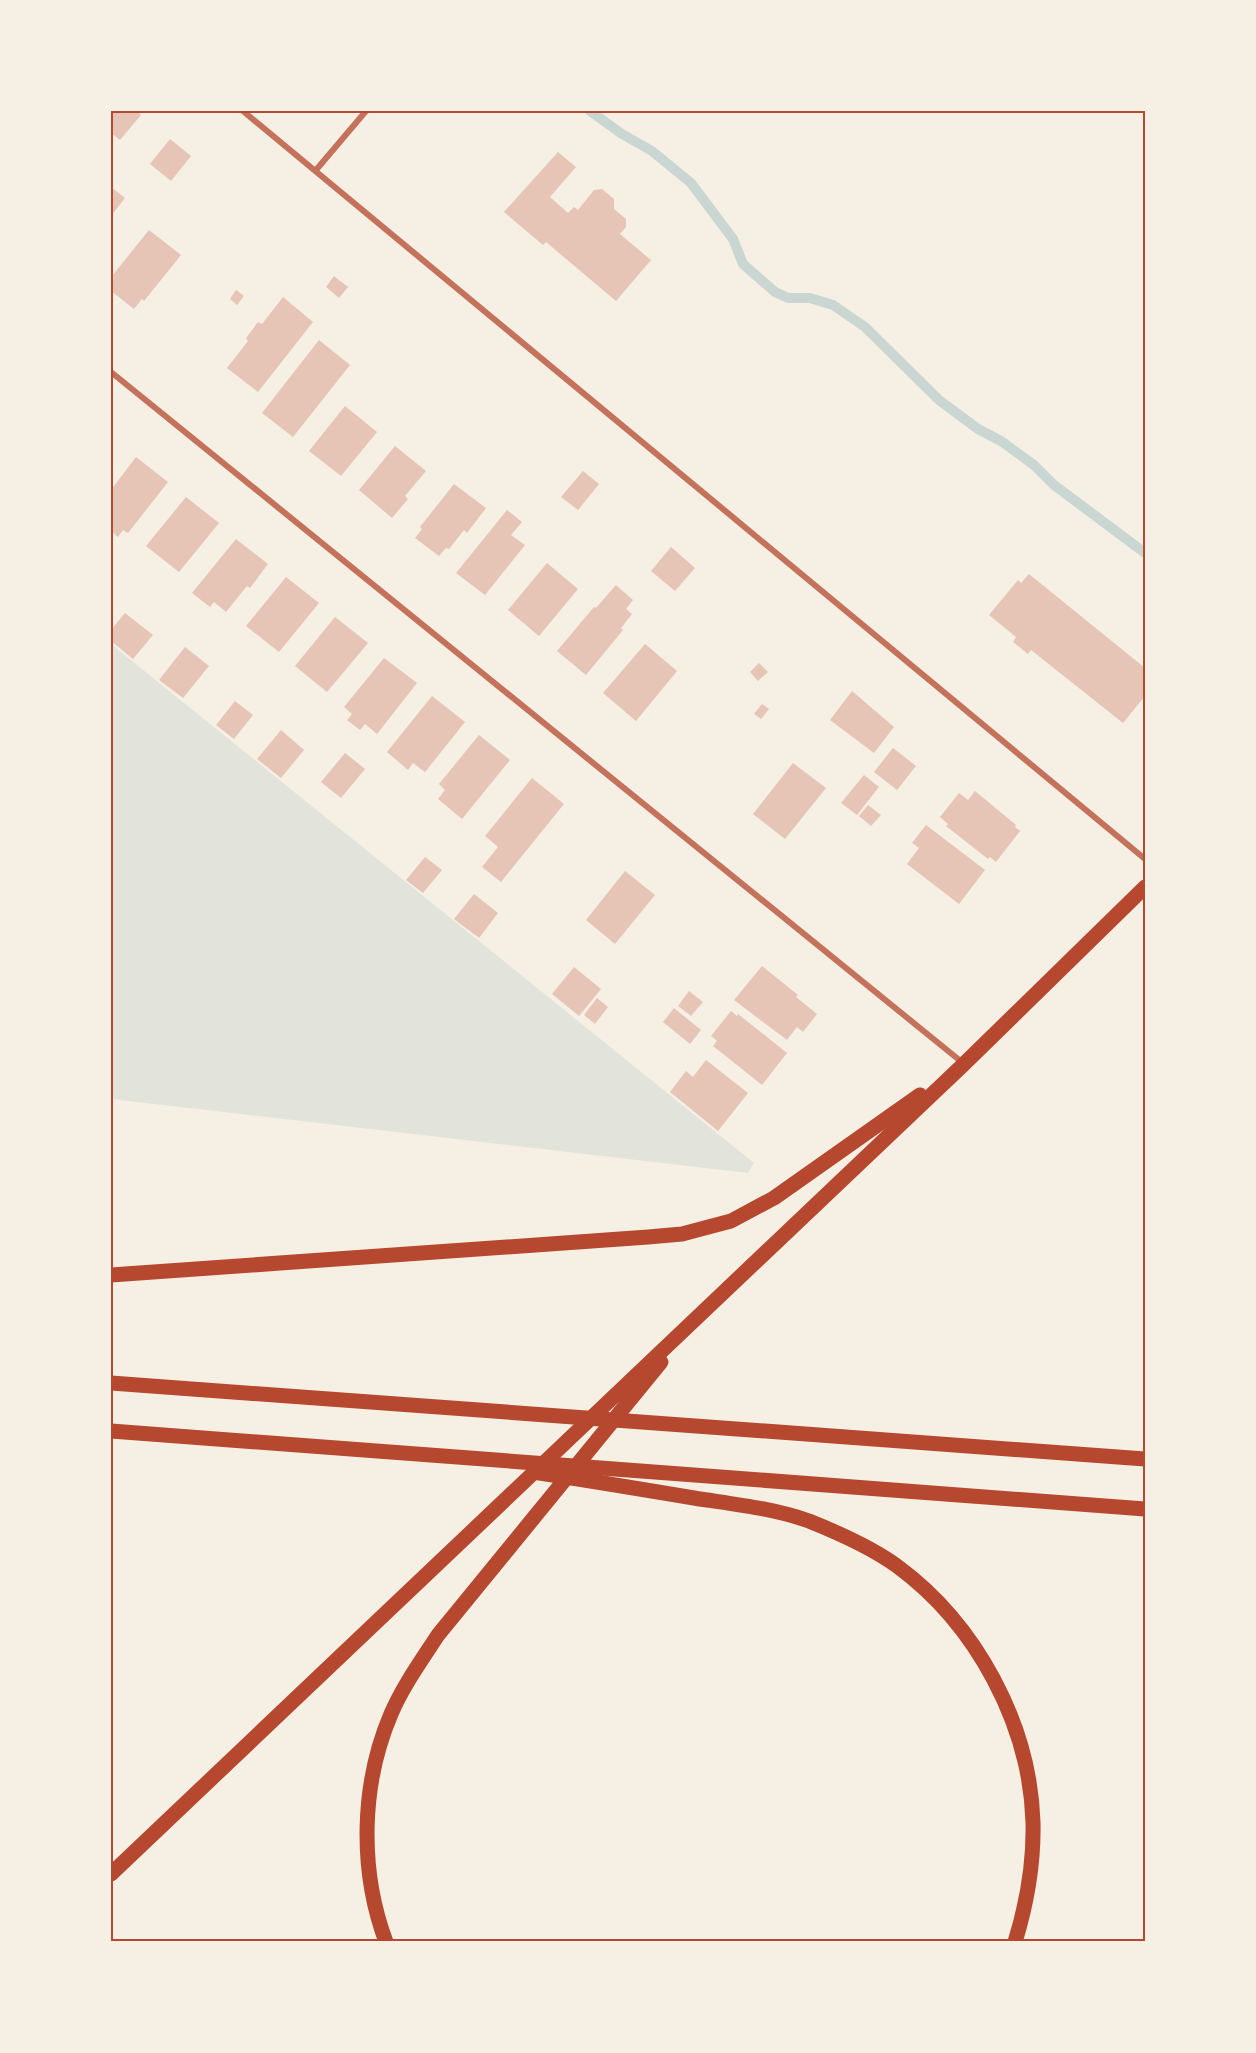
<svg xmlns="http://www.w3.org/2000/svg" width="1256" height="2053" viewBox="0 0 1256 2053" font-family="'Roboto Condensed',sans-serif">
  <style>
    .green { fill: #e2e4dc }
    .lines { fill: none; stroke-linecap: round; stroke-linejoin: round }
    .stream { stroke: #c9d6d2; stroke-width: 10 }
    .building { fill: #e6c5b7 }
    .minor { stroke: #c5725c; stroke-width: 6 }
    .primary { stroke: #b5482f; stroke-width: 15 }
    .neatline { fill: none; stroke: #b5482f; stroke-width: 2 }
  </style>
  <rect width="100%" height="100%" fill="#f6efe4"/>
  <path class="green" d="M111,644L754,1163L748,1173L111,1099Z"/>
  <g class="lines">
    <path class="stream" d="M590,111L622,134L652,151L691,183L733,239L743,264L775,292L788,298H810L833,305L865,327L939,400L978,429L1001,441L1034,465L1054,485L1145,553"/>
  </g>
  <g class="building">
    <path d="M111,111H137L141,115L120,140L111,133Z"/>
    <path d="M170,139L191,156L171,181L150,164Z"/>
    <path d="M558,152L576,167L550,197L568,213L574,207L578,210L594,190L602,189L614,199V209L626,219V227L620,234L651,260L616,301L546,242L543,245L504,212Z"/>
    <path d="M111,187L125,198L111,216Z"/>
    <path d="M149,230L181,255L144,301L142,299L134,309L111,291V280L114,277L112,276Z"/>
    <path d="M334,276L348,287L339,298L326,287Z"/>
    <path d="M236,290L244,296L237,305L230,299Z"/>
    <path d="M283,297L313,322L258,392L227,368L248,341L246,338L258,322L262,324Z"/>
    <path d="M319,340L350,365L293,437L262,413Z"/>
    <path d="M345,406L377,432L341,476L309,451Z"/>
    <path d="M395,446L426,471L405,496L408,499L392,518L359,490Z"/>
    <path d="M136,457L168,482L128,533L123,530L118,537L111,531V490Z"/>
    <path d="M583,471L599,484L578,510L561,497Z"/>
    <path d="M454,484L486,508L467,533L464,530L449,549L446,548L439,556L415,538L422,529L420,527Z"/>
    <path d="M186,497L219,523L179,572L146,546Z"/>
    <path d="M507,510L522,522L511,535L525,545L485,595L456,573Z"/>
    <path d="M236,539L268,564L250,588L247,586L226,612L214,602L210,607L192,593Z"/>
    <path d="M671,547L695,568L675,591L651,571Z"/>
    <path d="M547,563L578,589L539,636L508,610Z"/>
    <path d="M1029,574L1145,668V696L1123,723L1031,650L1028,654L1013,642L1016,637L989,615L1018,580L1021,583Z"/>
    <path d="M286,577L319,603L279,652L246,626Z"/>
    <path d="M616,585L633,600L626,609L632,614L621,628L623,630L586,675L557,651L594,607L596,608Z"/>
    <path d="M125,613L153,635L133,659L111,641V630Z"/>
    <path d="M335,617L368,643L327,692L295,666Z"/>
    <path d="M645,644L677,671L636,721L603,693Z"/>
    <path d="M185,647L209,666L183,698L159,680Z"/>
    <path d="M384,658L417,683L377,734L365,724L360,730L347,720L352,714L344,707Z"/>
    <path d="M759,663L768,672L758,681L750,672Z"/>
    <path d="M852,691L894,727L874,753L830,720Z"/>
    <path d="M432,696L465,722L425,772L413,763L408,770L387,752Z"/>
    <path d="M235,701L253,715L234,739L216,725Z"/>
    <path d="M762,704L769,709L761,719L754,714Z"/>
    <path d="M281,730L304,750L281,778L257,759Z"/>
    <path d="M479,735L510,760L462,819L438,799L445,790L439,784Z"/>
    <path d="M893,748L916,766L897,790L874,772Z"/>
    <path d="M345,753L365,769L341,798L321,782Z"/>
    <path d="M793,763L826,788L785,839L753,814Z"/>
    <path d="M864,775L879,787L857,815L841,803Z"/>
    <path d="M532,778L564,804L501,882L482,867L498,847L485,836Z"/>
    <path d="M975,791L1016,825L1015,827L1020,831L996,862L990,857L988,859L946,826L948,824L940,817L959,793L968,800Z"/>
    <path d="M868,805L881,815L871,826L859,816Z"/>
    <path d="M926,825L985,870L959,904L907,864L919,848L912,843Z"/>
    <path d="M425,857L442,870L423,893L406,880Z"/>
    <path d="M625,871L655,895L615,944L586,920Z"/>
    <path d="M474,894L498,913L479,938L454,919Z"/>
    <path d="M762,966L798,995L796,997L817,1014L803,1032L797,1027L787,1040L734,1000Z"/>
    <path d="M574,967L601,989L579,1016L552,994Z"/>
    <path d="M689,991L703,1002L691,1016L678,1006Z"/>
    <path d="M597,998L608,1007L595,1024L584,1015Z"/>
    <path d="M674,1008L701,1030L690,1044L663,1022Z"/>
    <path d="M731,1011L737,1016L738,1014L787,1053L762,1085L713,1046L717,1041L711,1036Z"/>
    <path d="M706,1060L748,1093L718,1131L670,1092L686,1071L693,1077Z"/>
  </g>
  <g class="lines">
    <g class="minor">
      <path d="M243,111L1145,859"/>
      <path d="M316,170L366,111"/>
      <path d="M111,372L963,1063"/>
    </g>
    <g class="primary">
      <path d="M111,1275L648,1237L682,1234L731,1221L774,1198L920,1095"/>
      <path d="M111,1383L1145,1459"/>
      <path d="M111,1431L1145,1509"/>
      <path d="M533,1472C586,1480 640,1489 694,1498C732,1504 772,1508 809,1521C839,1533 871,1547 897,1566C976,1624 1030,1724 1033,1822C1034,1863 1027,1903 1015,1942"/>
      <path d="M111,1874L964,1064L1145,887"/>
      <path d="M386,1942C359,1870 361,1784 391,1714C403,1686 421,1661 438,1635L661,1362"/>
    </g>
  </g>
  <rect width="1256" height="2053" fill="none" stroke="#f6efe4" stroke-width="225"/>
  <rect x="112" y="112" width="1032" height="1828" class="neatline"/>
</svg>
